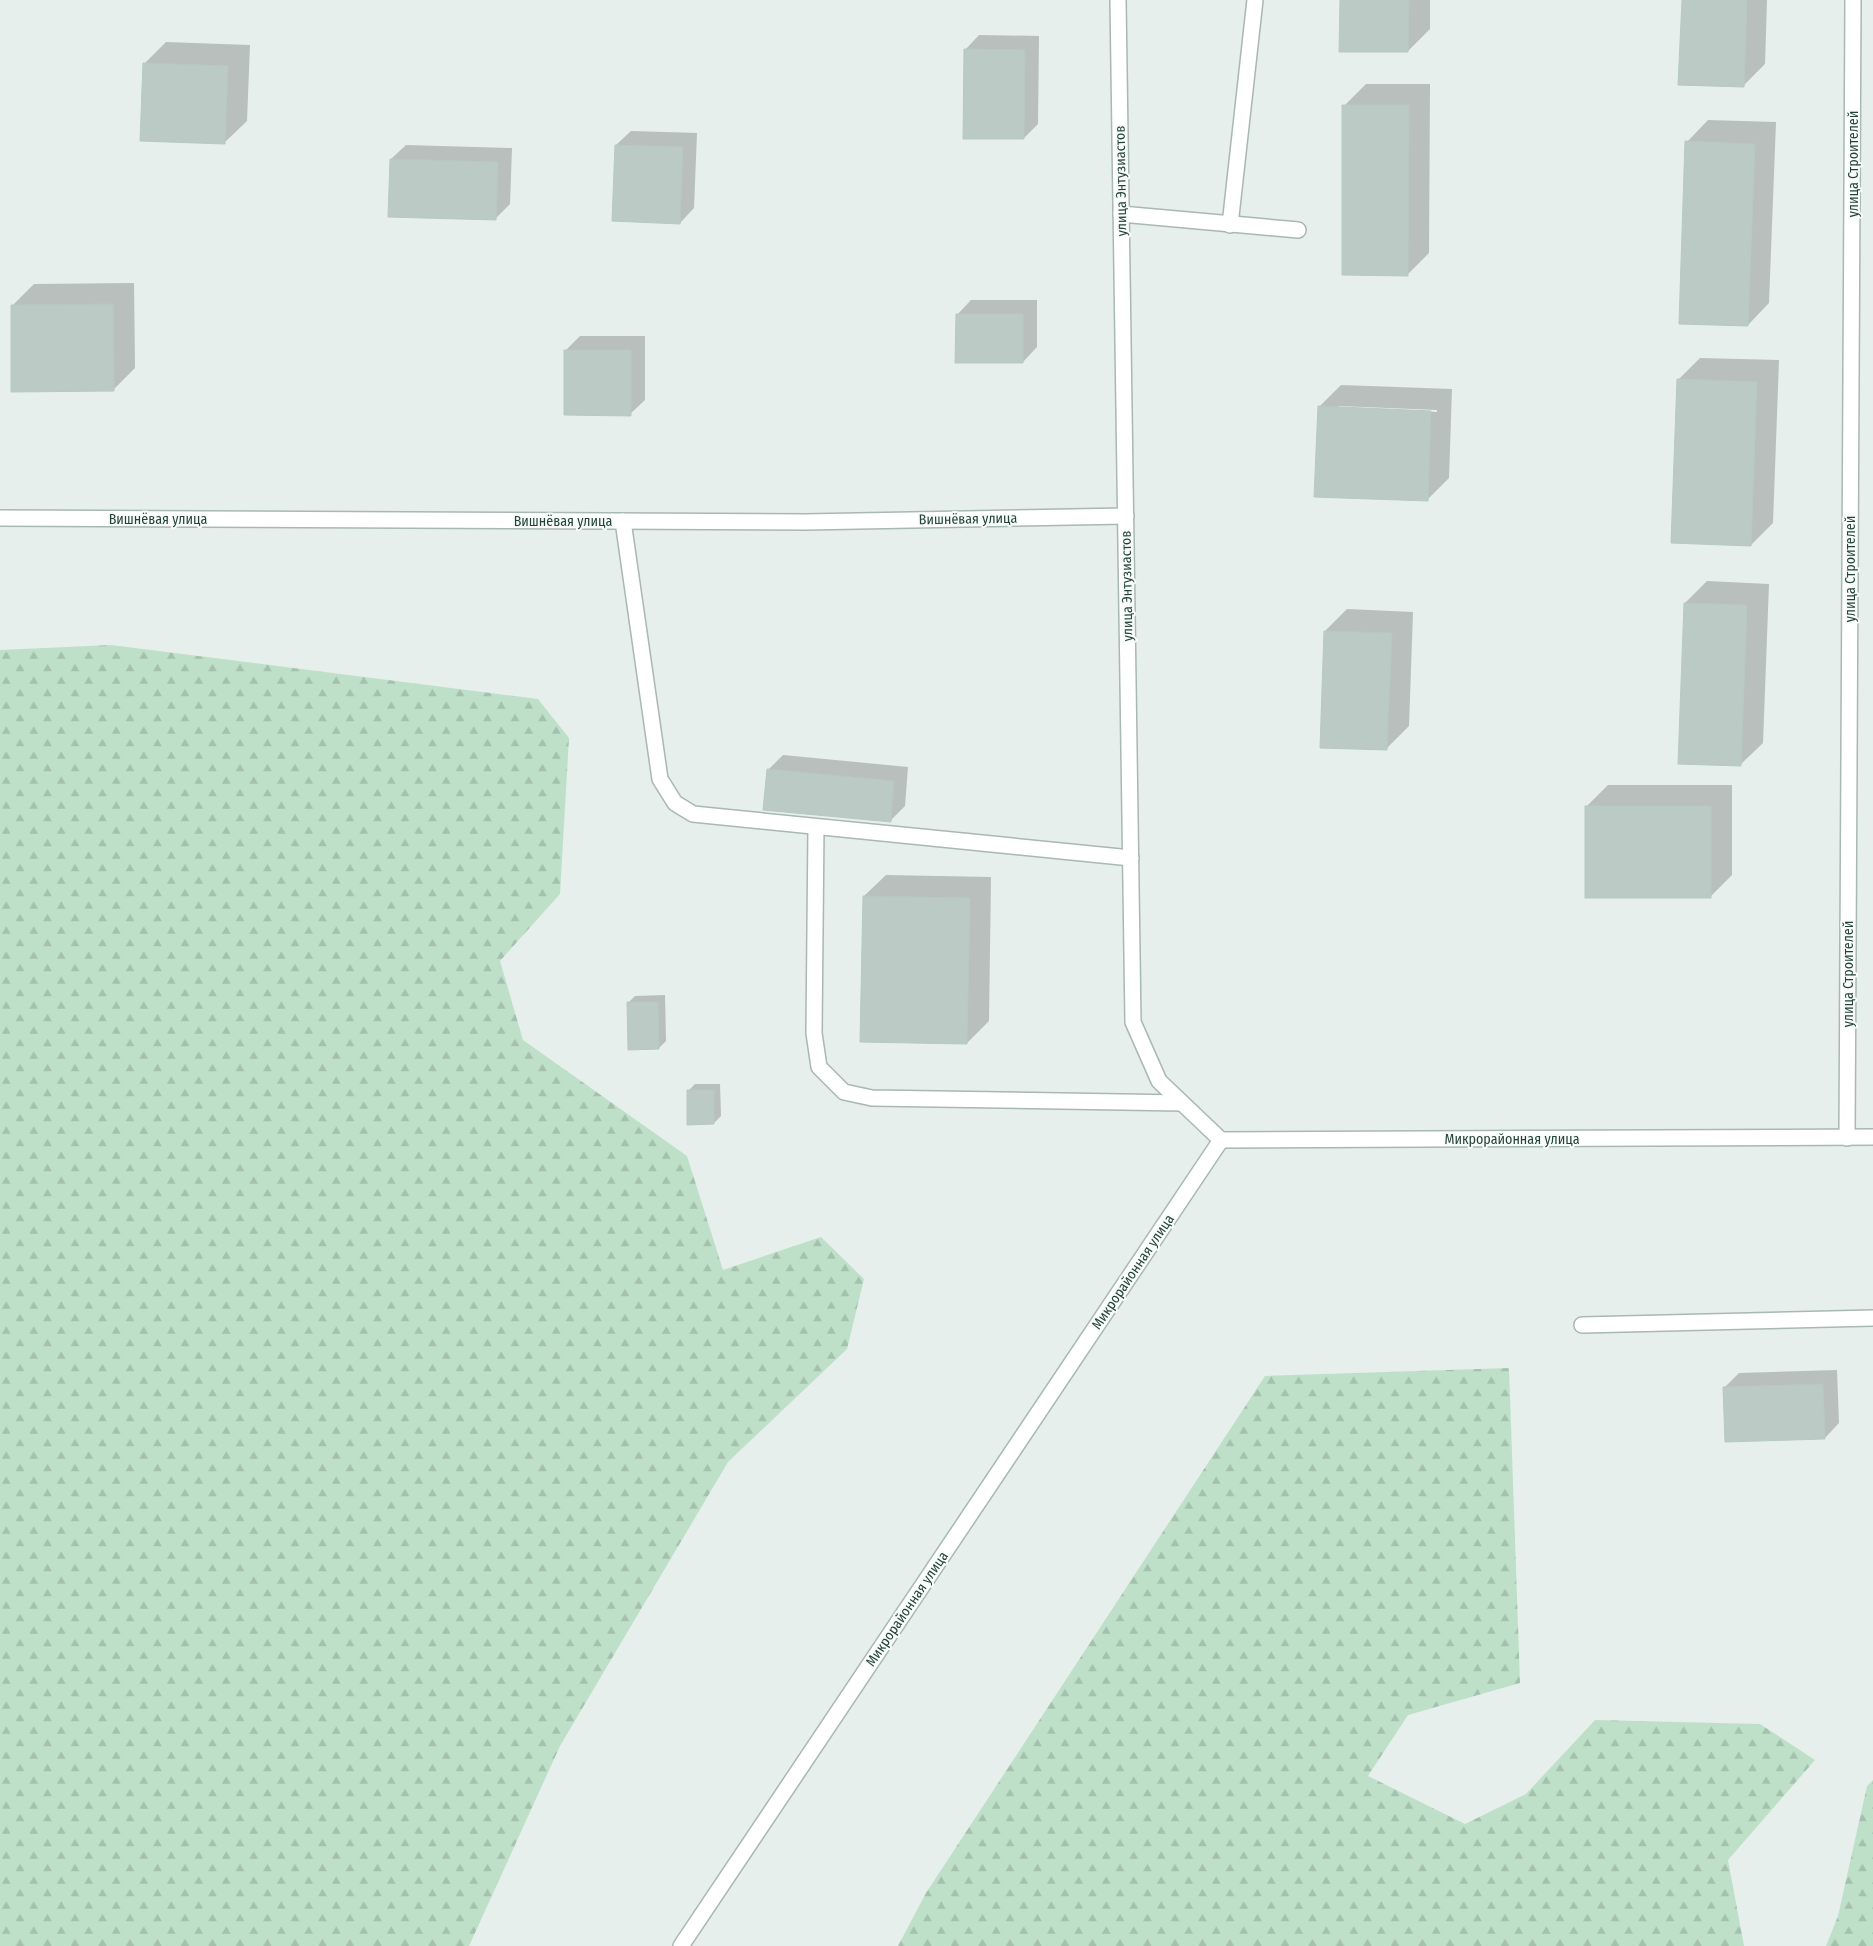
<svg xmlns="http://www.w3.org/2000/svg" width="1873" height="1946" viewBox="0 0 1873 1946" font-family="'Fira Sans Condensed',sans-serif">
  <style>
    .forest { fill: url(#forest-firs) }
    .shadow { fill: #0003; fill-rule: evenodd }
    .building { fill: #bbcac4; stroke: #b8c9c2 }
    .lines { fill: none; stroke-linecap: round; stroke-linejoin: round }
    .minor-casing { stroke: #a8b8b2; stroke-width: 18 }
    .minor { stroke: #fff; stroke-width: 15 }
    .labels { text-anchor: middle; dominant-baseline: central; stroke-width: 4; stroke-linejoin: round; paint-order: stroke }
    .street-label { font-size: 14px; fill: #24423a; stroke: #f7fbf9 }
  </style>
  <defs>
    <pattern id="forest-firs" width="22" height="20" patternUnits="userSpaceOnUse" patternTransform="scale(1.25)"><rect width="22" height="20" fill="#bfe0c8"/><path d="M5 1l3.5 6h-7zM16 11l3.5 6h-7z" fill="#a4c1ad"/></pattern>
  </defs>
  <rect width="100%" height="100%" fill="#e6efeb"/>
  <g class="forest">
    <path d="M111,645L538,699L569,738L560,894L500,961L523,1040L687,1156L723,1270L821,1237L864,1279L847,1349L728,1462L560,1746L469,1946H0V650Z"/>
    <path d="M1509,1368L1520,1683L1408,1715L1368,1776L1465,1824L1526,1794L1595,1720L1760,1724L1815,1760L1728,1860L1744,1946H898L926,1893L1265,1376Z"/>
    <path d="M1873,1780V1946H1826L1838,1916L1867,1786Z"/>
  </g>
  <g class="shadow">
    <path d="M1341,0H1430V29L1408,51Z"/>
    <path d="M1683,0H1767L1765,64L1743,86Z"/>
    <path d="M979,35L1039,36L1038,124L1024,138L965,50Z"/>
    <path d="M166,42L250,45L247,121L225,142L144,64Z"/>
    <path d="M1366,84H1430L1429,253L1408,274L1344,106Z"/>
    <path d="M1708,120L1776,122L1769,303L1748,325L1687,142Z"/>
    <path d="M631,131L697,133L694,208L680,223L616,145Z"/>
    <path d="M406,145L512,148L510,204L495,219L391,159Z"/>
    <path d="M134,283L135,368L113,390L12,306L34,284Z"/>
    <path d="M971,300H1037V347L1023,362L957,315Z"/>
    <path d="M580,336H645V400L630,414L565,351Z"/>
    <path d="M1700,358L1779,360L1773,523L1751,545L1678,380Z"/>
    <path d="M1341,385L1452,389L1449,478L1427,500L1319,407ZM1338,406L1437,410V412L1338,408Z"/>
    <path d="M1707,581L1769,584L1763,743L1741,764L1685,603Z"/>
    <path d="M1347,609L1413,612L1409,726L1387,748L1325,631Z"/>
    <path d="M783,755L908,767L905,806L890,821L768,770Z"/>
    <path d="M1608,785H1732V875L1710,897L1586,807Z"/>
    <path d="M886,875L991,877L989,1021L967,1043L864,896Z"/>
    <path d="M665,995L666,1041L659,1048L628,1003L635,996Z"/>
    <path d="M695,1084H720L721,1116L714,1123L688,1091Z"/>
    <path d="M1837,1370L1839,1423L1825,1438L1724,1388L1739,1373Z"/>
  </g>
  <g class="building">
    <path d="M1340,0H1409L1408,52H1339Z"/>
    <path d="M1682,0H1747L1744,87L1678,85Z"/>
    <path d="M964,49L1025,50L1024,139H963Z"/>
    <path d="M143,63L228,66L225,144L140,141Z"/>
    <path d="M1342,105H1409L1408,276L1342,275Z"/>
    <path d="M1685,141L1755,144L1748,326L1679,324Z"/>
    <path d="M615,145L683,147L680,224L612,221Z"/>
    <path d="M390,159L498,162L496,220L388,217Z"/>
    <path d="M113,304L114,391L11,392V305Z"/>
    <path d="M956,314H1023V363H955Z"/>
    <path d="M564,350H631V416L564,415Z"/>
    <path d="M1677,379L1757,382L1751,546L1671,543Z"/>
    <path d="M1318,406L1431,411L1428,501L1314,497Z"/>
    <path d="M1684,603L1747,605L1741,766L1678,764Z"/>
    <path d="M1324,631L1392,633L1387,750L1320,748Z"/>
    <path d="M767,769L894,781L891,822L763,810Z"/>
    <rect x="1585" y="806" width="126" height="92"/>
    <path d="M863,896L970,898L967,1044L860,1042Z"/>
    <path d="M627,1002H658L659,1049L628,1050Z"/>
    <path d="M687,1090H714V1124L687,1125Z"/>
    <path d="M1823,1384L1825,1439L1725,1442L1723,1387Z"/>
  </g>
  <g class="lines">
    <g class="minor-casing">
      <g id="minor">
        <path d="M1118,0L1133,1022L1159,1081L1221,1140"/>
        <path d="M1121,214L1298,230"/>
        <path d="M1230,225L1255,0"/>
        <path d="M0,518L805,522L1126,516"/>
        <path d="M623,521L660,779L675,803L693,814L1131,858"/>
        <path d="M816,827L814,1033L819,1067L844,1092L872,1098L1182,1103"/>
        <path d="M1847,1138L1853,0"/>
        <path d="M1582,1325L1873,1318"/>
        <path d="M681,1946L1221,1140L1873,1137"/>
      </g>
    </g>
    <use href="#minor" class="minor"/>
  </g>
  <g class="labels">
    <g class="street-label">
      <text transform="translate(1853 164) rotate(-90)">улица Строителей</text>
      <text transform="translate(1121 181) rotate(-91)">улица Энтузиастов</text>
      <text x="158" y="519">Вишнёвая улица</text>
      <text transform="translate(968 519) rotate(-1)">Вишнёвая улица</text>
      <text x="563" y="521">Вишнёвая улица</text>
      <text transform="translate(1850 569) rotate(-90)">улица Строителей</text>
      <text transform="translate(1127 586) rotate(-91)">улица Энтузиастов</text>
      <text transform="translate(1848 974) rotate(-90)">улица Строителей</text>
      <text x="1512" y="1139">Микрорайонная улица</text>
      <text transform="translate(1133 1272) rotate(-56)">Микрорайонная улица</text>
      <text transform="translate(907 1609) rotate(-56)">Микрорайонная улица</text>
    </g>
  </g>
</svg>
